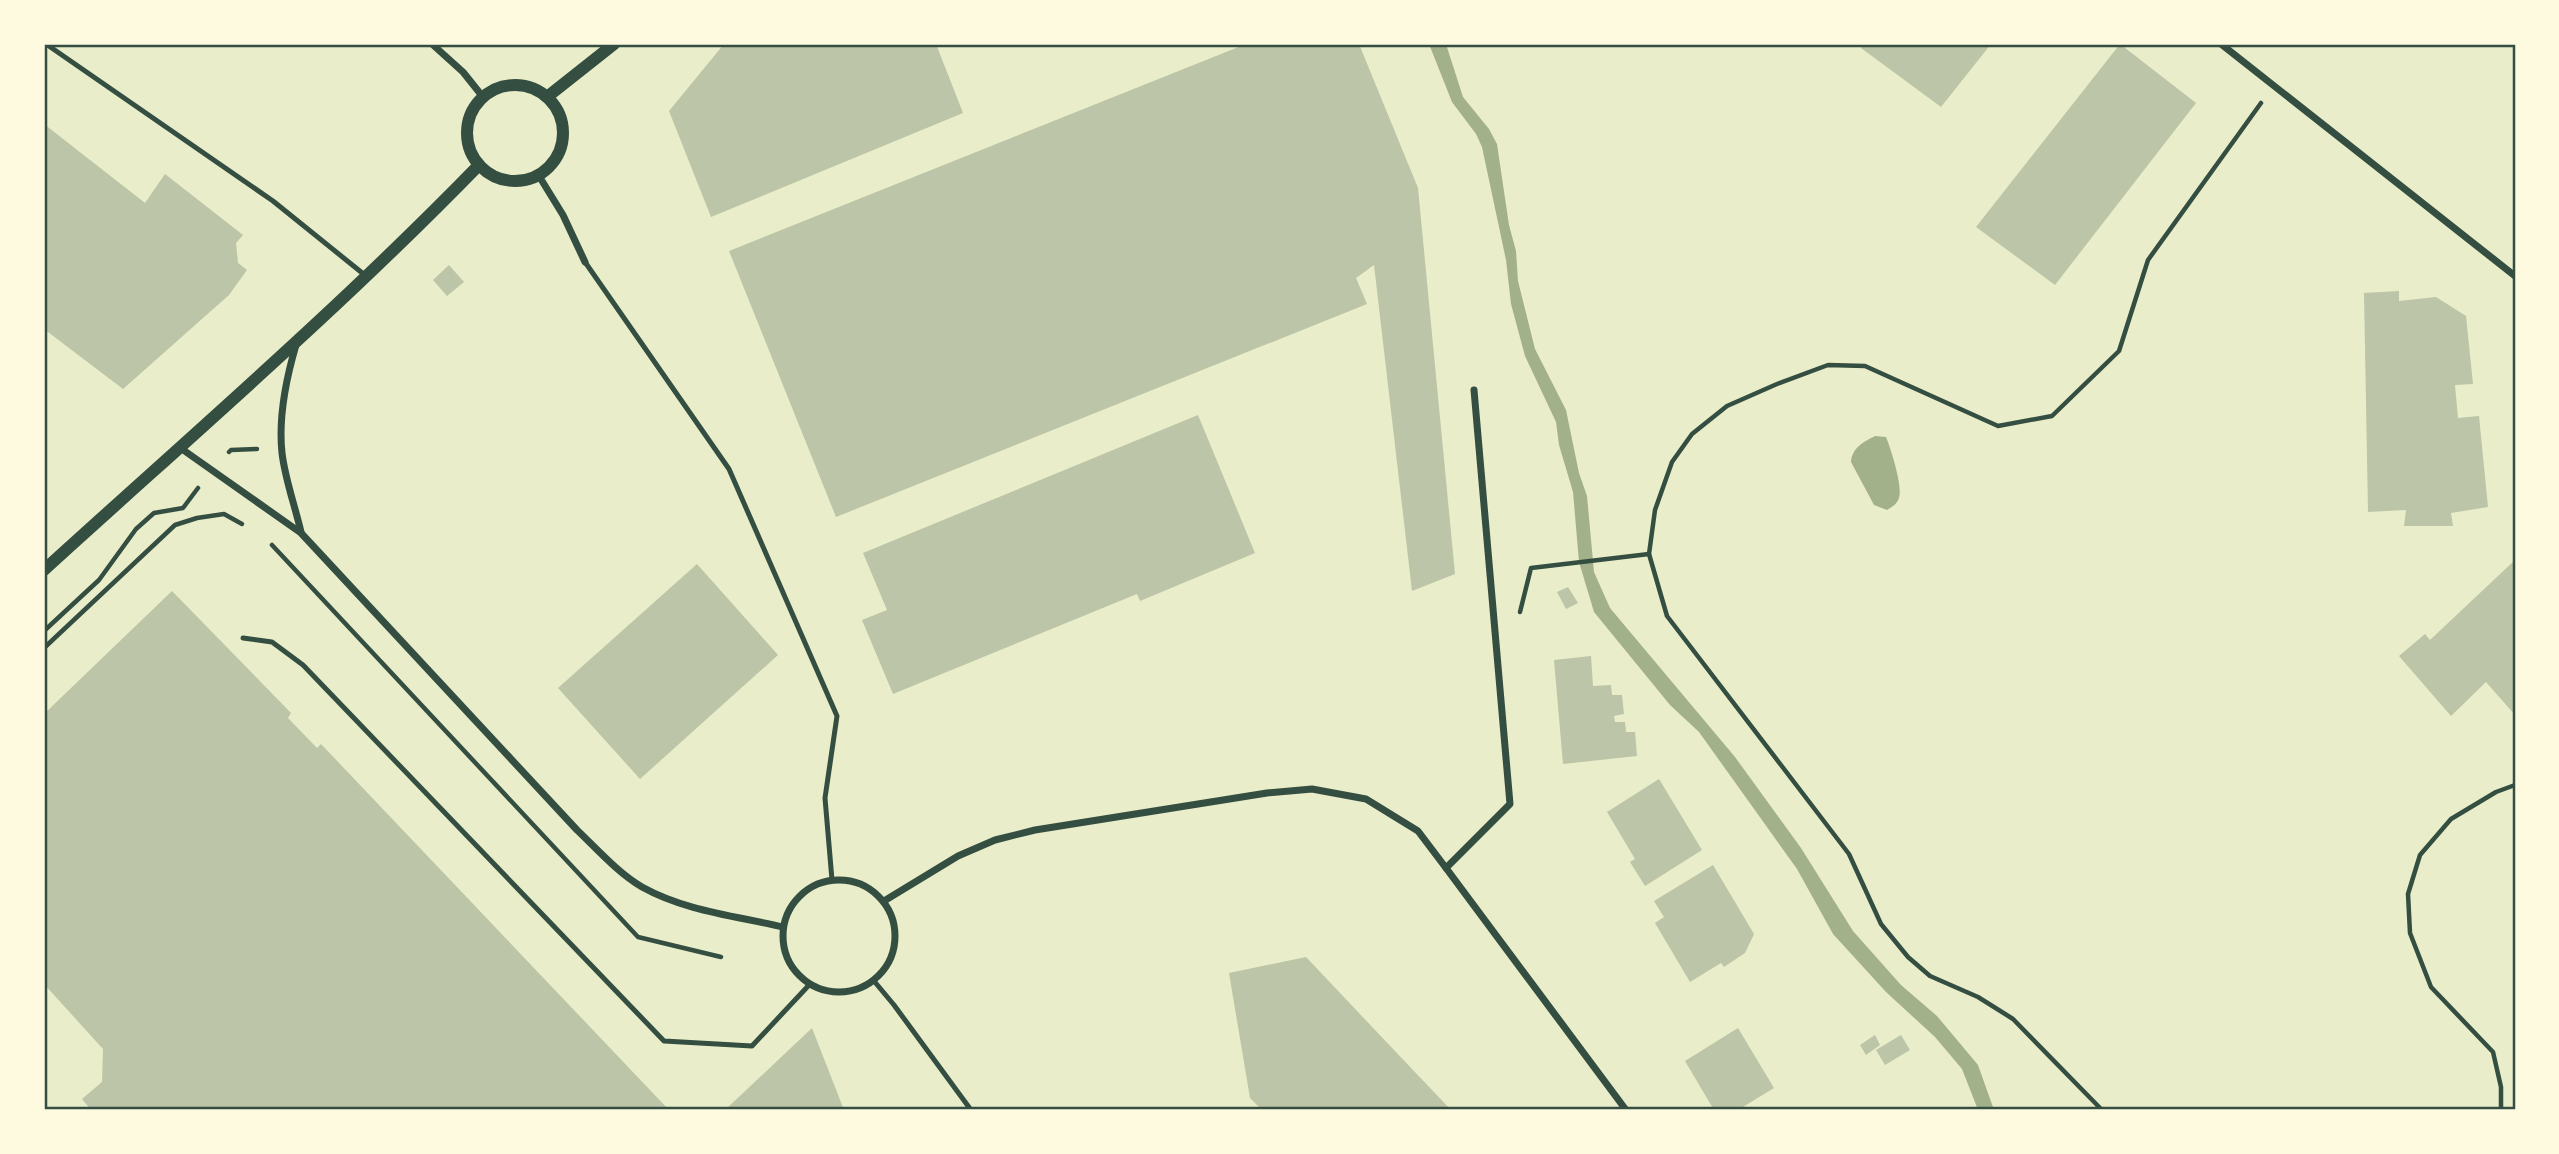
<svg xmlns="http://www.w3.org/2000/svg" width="2559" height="1154" viewBox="0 0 2559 1154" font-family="Jost,sans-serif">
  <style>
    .water { fill: #a3b18a }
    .building { fill: #bcc5a7 }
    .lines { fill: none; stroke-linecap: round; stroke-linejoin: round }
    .path { stroke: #344e41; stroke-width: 4.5 }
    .service { stroke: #344e41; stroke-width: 5 }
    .minor { stroke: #344e41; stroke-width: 7 }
    .tertiary { stroke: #344e41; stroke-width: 12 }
    .neatline { fill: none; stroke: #344e41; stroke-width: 2.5 }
  </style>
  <rect width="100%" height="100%" fill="#e9edc9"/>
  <g class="water">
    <path d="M1429,44H1446L1463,97L1489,129L1497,144L1509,225L1516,251L1518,281L1535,349L1566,410L1579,473L1587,496L1594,572L1610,608L1735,757L1801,848L1853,931L1901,985L1937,1016L1978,1065L1994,1110H1978L1962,1069L1935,1037L1886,992L1833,934L1797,869L1699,732L1670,705L1594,612L1579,562L1573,492L1559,445L1556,422L1525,356L1511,304L1506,260L1482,147L1476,134L1452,102Z"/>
    <path d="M1875,436L1886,437C1891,449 1903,487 1899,498C1897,504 1892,507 1887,510L1874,505L1851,462C1852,448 1863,442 1875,436Z"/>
  </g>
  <g class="building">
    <path d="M724,44H936L963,113L711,217L669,111Z"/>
    <path d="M1246,44H1359L1418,188L1455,574L1412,591L1374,265L1356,278L1367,304L836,517L729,251Z"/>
    <path d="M1864,44H1991L1941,107L1861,48Z"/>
    <path d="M2120,44L2196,103L2055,285L1976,227Z"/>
    <path d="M44,124L145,203L165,174L243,235L236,243L238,263L247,270L229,295L123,389L44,329Z"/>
    <path d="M449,265L464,282L447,296L433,280Z"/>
    <path d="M2399,291V301L2436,297L2466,316L2473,384L2455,385L2458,418L2479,416L2488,507L2451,513L2453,526H2404L2406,510L2368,512L2364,293Z"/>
    <path d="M1198,415L1255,553L1140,601L1137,594L893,694L862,620L887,610L863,553Z"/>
    <path d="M2515,560V715L2486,682L2451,716L2399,656L2425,634L2430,640Z"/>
    <path d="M697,564L778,655L640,779L558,688Z"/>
    <path d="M1568,587L1578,603L1566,609L1557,592Z"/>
    <path d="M172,591L291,713L288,718L317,748L321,744L669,1110H91L82,1099L102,1082L103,1049L44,984V714Z"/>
    <path d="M1591,656L1593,686L1611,685L1612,695H1622L1624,714L1614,716L1615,722H1625L1626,732H1635L1637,756L1563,764L1554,660Z"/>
    <path d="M1659,779L1702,850L1645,886L1630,862L1635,859L1607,812Z"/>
    <path d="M1713,865L1754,934L1745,953L1724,967L1721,963L1690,982L1655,923L1664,917L1654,901Z"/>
    <path d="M1306,957L1394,1050L1451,1110H1262L1250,1098L1229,973Z"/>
    <path d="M812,1028L844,1110H725Z"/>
    <path d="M1738,1028L1774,1088L1738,1110H1714L1685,1061Z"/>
    <path d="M1875,1035L1880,1045L1866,1055L1860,1045Z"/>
    <path d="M1901,1035L1910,1050L1885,1065L1876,1050Z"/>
  </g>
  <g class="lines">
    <g class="path">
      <path d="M229,452L231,450L257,449"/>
      <path d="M272,545L638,937L721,957"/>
      <path d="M1520,612L1531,568L1649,554"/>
      <path d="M44,631L99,580L136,529L154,513L183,508L198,488"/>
      <path d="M44,648L175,525L197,518L224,514L242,524"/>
      <path d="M2102,1110L2013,1019L1978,997L1930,976L1908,957L1881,924L1849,854L1667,616L1649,554L1655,510L1672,462L1692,434L1727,406L1777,384L1828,365L1865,366L1998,426L2052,416L2119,351L2148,260L2261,103"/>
      <path d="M2501,1110V1087L2493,1052L2431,987L2410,933L2408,894L2420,855L2451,819L2496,792L2515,785"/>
    </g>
    <g class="service">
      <path d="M46,44L273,201L366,276"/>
      <path d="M585,262L729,469L837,716L825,798L832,880"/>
      <path d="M243,638L272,642L303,665L664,1041L752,1046L810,984"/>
      <path d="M874,981L894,1005L971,1110"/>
    </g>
    <g class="minor">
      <path d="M432,44L463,72L483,97"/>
      <path d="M2221,44L2515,276"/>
      <path d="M539,176L563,215L585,262"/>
      <path d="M296,345C286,379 278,416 282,453C285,479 295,506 301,532"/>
      <path d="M1474,390L1510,804L1446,868L1626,1110"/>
      <path d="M179,447L301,533L577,830C597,849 618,873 642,887C685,911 736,916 783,927"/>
      <circle cx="839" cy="936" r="56"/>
      <path d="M884,901L958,856L995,840L1035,830L1267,793L1312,789L1366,799L1418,831L1446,868"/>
    </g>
    <g class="tertiary">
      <circle cx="515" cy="133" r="48"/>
      <path d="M547,97L614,44"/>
      <path d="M44,570C190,437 341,307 479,165"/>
    </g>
  </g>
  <rect width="2559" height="1154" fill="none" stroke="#fefae0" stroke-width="91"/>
  <rect x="46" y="46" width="2468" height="1062" class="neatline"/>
</svg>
